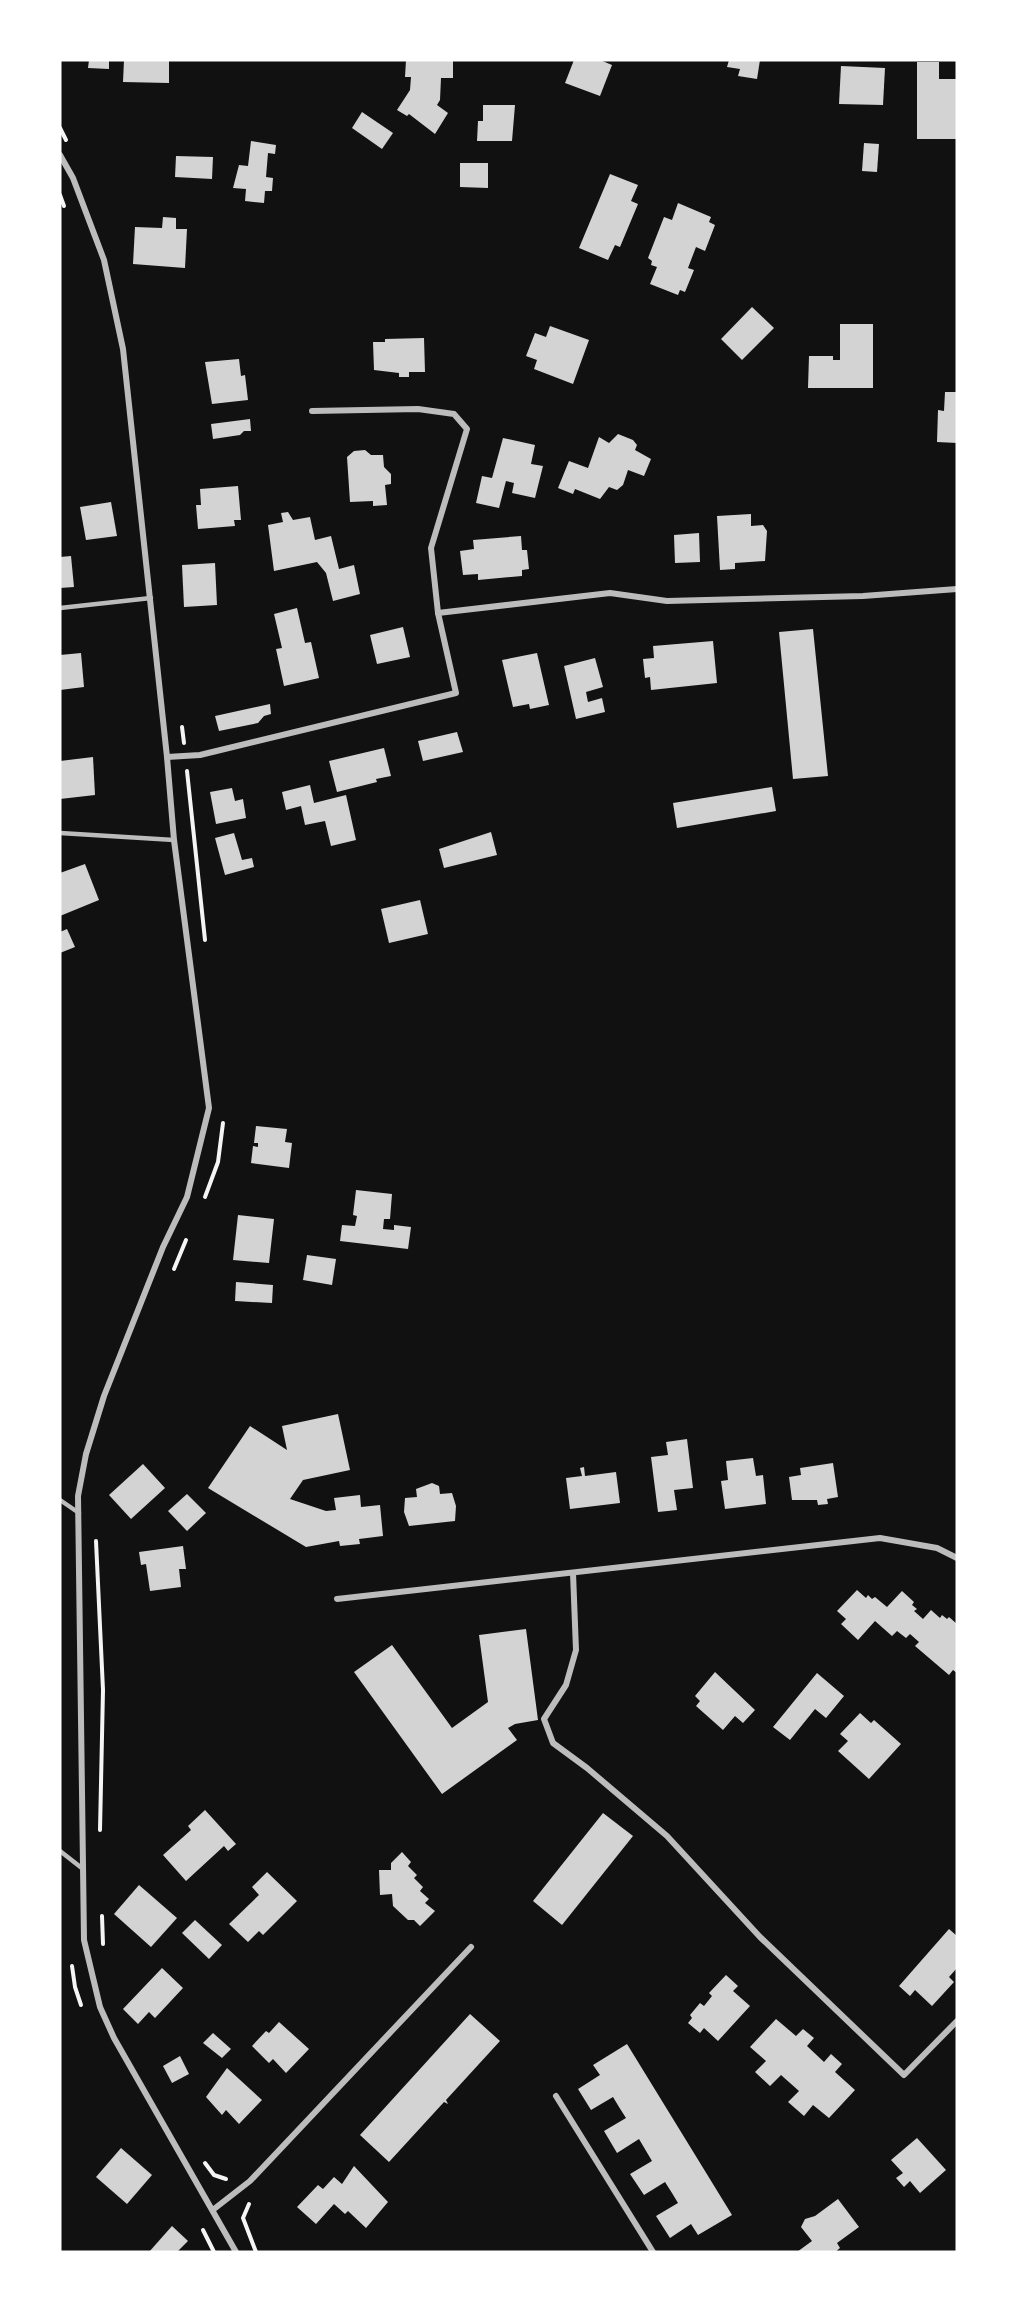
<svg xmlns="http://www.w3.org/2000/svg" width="1017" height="2312" viewBox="0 0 1017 2312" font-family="'Asap Condensed',sans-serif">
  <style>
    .building { fill: #d3d3d3 }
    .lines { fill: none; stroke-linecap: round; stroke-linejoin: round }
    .path { stroke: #f5f5f5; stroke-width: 4 }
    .service { stroke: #bcbcbc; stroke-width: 4.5 }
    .minor { stroke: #bcbcbc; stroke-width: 6 }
  </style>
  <rect width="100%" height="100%" fill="#111"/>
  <g class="building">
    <path d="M89,60H109V69L88,68Z"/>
    <path d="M124,60H169V83L123,82Z"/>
    <path d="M406,60H453V78H441L440,100L437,105L448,113L435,134L409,114L407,116L397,110L410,90L411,77H405Z"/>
    <path d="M574,60H600L612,65L600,96L565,83Z"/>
    <path d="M729,60H760L757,79L738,76L740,69L727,67Z"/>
    <path d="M917,62H939V79H957V139H917Z"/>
    <path d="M841,66L885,68L883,105L839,104Z"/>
    <path d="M483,105H515L512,141H477L478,121H483Z"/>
    <path d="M362,112L393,133L382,149L352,128Z"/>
    <path d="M251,141L276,145L275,154L268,153L266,177L273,178L272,191H265L264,203L245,201L246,189L233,188L239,165L248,166Z"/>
    <path d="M864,143L879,144L877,172L862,171Z"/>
    <path d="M176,156L213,157L212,179L175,177Z"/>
    <path d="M460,163H488V188L460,187Z"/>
    <path d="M610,174L638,185L631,201L638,204L620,247L615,245L608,260L579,248Z"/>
    <path d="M678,203L711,217L709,222L715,225L705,251L696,247L688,268L694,270L685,292L680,290L678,295L650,284L657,267L651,265L652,261L648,258L664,217L672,220Z"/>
    <path d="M163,217L176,218V229H187L185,268L133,264L135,227L162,228Z"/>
    <path d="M752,307L774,328L742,360L721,339Z"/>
    <path d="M840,324H873V388H808L809,356H833V360H840Z"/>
    <path d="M550,326L589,340L573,384L534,369L537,360L526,356L535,333L546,337Z"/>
    <path d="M424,338L425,372H409V377H399V373L374,370L373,342H385V339Z"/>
    <path d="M239,359L241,376L245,375L248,400L212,404L205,362Z"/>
    <path d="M945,392H957V443L937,442L938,410L944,411Z"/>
    <path d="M250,419L251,431H244L240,435L213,439L211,424Z"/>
    <path d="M618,434L633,440L637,445L635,450L651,459L644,476L628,470L623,485L617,490L609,487L600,499L575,489L573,494L558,488L569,461L588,468L599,437L609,443Z"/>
    <path d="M503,438L535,445L531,464L543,466L535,498L512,493L514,483L506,481L499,508L476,503L482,476L492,478Z"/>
    <path d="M365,450L371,455H383L384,467L391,474V484L385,485L387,505L373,506V501L350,502L347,457L354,451Z"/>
    <path d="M238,486L241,520H234L235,526L198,529L196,505H201L200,489Z"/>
    <path d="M111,502L117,536L86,540L80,507Z"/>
    <path d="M288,512L293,520L310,517L315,540L331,536L339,569L354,565L360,594L333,601L326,573L317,562L274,571L268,525L283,522L281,513Z"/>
    <path d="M751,514V526L763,525L767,531L765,561L735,563V569L720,570L717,516Z"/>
    <path d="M699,533L700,562L675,563L674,535Z"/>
    <path d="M521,536L522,550H527L529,569L522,570V576L478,580V574L463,575L460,551L474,549L473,540Z"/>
    <path d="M71,556L74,587L60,588V557Z"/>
    <path d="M215,563L217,605L184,607L182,565Z"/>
    <path d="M297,608L305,643L311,642L319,678L284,686L276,649L282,648L274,614Z"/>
    <path d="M403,627L410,657L377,664L370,635Z"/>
    <path d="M813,629L828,776L793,779L779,632Z"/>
    <path d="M713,641L717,683L651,690L650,677L645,678L643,659L654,658L653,646Z"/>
    <path d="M81,653L84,687L60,690V655Z"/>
    <path d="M537,653L549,705L530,709L529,704L513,707L502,660Z"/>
    <path d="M595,658L603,687L586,692L588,702L602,698L605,712L576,719L564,666Z"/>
    <path d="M270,704L271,714L264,716L258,723L219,731L215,716Z"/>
    <path d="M457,732L463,752L423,761L418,741Z"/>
    <path d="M384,748L391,776L376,779L377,782L337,792L329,761Z"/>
    <path d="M93,757L95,795L60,799V761Z"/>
    <path d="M310,785L314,803L346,795L356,840L331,846L325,821L305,825L301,806L286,810L282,792Z"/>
    <path d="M772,787L776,811L677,828L673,803Z"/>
    <path d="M232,788L235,801L243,799L246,818L216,824L210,792Z"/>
    <path d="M491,832L497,855L444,868L439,849Z"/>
    <path d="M234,833L242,860L252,858L254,867L225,875L215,838Z"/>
    <path d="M85,864L99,900L60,916V873Z"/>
    <path d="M420,900L428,934L389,943L381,909Z"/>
    <path d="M67,929L75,947L60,953V932Z"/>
    <path d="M256,1126L287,1129L285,1142L292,1143L289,1168L251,1163L253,1146L258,1147V1143H254Z"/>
    <path d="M356,1190L392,1194L390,1219H384L383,1229L394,1230V1225L411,1227L408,1249L340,1241L342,1225L355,1226L357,1216L353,1215Z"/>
    <path d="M238,1215L274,1219L269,1263L233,1260Z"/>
    <path d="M307,1255L336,1259L332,1285L303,1280Z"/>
    <path d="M236,1282L273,1285L272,1303L235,1301Z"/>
    <path d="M338,1414L350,1470L303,1480L290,1499L326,1511L336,1510L334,1498L360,1495L361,1507L380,1505L383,1536L359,1539L360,1544L340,1546L339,1541L306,1547L208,1488L250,1426L287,1450L282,1426Z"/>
    <path d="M687,1439L693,1488L674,1490L677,1510L658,1512L651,1457L668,1455L666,1442Z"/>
    <path d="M753,1458L756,1476L763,1475L766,1504L725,1509L721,1481L728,1480L726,1461Z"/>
    <path d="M833,1463L838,1497L827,1499L828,1504L818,1505L817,1500H792L789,1477L801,1475L800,1468Z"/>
    <path d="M143,1464L165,1488L131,1519L109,1495Z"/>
    <path d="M584,1467L585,1476L616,1472L620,1503L570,1509L566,1478L582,1476L580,1468Z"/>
    <path d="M432,1483L439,1486L440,1494L452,1493L456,1506L455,1521L409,1526L404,1512L405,1498L417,1497L416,1489Z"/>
    <path d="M187,1494L206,1513L187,1531L168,1511Z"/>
    <path d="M183,1546L186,1569H179L181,1587L150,1591L146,1564L141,1565L139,1552Z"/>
    <path d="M857,1590L866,1598L868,1595L872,1599L875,1597L887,1607L902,1591L914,1602L912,1605L917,1609L914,1611L923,1619L931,1610L940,1618L942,1615L947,1619L949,1617L957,1624V1673L953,1670L949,1675L915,1646L919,1642L910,1634L906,1638L897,1631L892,1636L875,1621L858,1640L841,1624L846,1619L837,1611Z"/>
    <path d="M526,1629L538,1720L515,1724L508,1728L517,1740L442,1794L354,1672L392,1645L452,1728L488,1702L479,1635Z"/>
    <path d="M715,1672L755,1710L743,1723L735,1716L723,1730L696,1706L700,1701L695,1696Z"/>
    <path d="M817,1673L844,1696L826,1718L815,1709L790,1740L773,1727Z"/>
    <path d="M860,1713L871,1723L874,1720L901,1744L869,1779L838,1751L848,1741L840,1734Z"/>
    <path d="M205,1810L236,1844L228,1851L224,1846L186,1881L163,1855L191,1830L188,1826Z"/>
    <path d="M603,1813L633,1836L562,1925L533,1901Z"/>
    <path d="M402,1852L411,1862L408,1866L417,1875L414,1878L423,1887L420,1891L429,1899L425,1903L435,1911L420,1926L414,1920H408L393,1906L392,1894L380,1895L379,1870H391V1863Z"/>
    <path d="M267,1872L297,1901L263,1935L259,1931L248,1942L229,1924L259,1895L252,1887Z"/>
    <path d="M139,1885L177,1918L151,1947L114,1914Z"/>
    <path d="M195,1920L222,1945L209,1959L182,1933Z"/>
    <path d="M949,1929L957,1936V1968L949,1977L954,1982L932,2006L915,1990L910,1996L899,1986Z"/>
    <path d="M162,1968L183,1988L155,2018L149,2012L138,2024L123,2009Z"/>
    <path d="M726,1975L738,1986L733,1991L750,2006L718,2041L704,2028L700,2033L688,2023L692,2018L690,2015L700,2003L704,2006L712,1996L709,1993Z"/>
    <path d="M470,2014L500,2041L446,2100L448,2104L444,2102L389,2162L360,2135Z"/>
    <path d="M776,2019L796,2036L803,2029L814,2038L807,2046L824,2062L831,2054L842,2064L835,2072L855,2090L829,2118L813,2105L804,2116L788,2102L799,2091L781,2075L770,2086L755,2072L766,2061L750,2047Z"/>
    <path d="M279,2022L309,2049L286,2073L273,2059L269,2063L252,2046L266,2031L269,2033Z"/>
    <path d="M213,2033L231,2049L222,2058L203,2043Z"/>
    <path d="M627,2044L732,2215L698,2235L691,2224L670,2238L656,2216L678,2203L672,2193L665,2182L644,2195L630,2174L652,2161L639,2139L617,2153L604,2131L626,2118L619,2107L613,2097L591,2110L578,2089L600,2075L593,2065Z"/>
    <path d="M180,2056L189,2074L172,2083L163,2066Z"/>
    <path d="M227,2068L262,2100L239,2124L226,2110L222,2115L206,2097Z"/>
    <path d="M917,2138L946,2170L920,2193L910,2181L904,2187L896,2178L903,2173L891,2160Z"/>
    <path d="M121,2148L152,2175L127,2204L96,2177Z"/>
    <path d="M354,2166L388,2202L366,2228L348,2211L345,2214L334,2204L316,2224L297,2207L318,2185L323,2189L334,2177L342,2184Z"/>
    <path d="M838,2199L859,2227L837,2243L840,2248L835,2252H797L812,2241L801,2227L805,2219L815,2216Z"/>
    <path d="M172,2226L188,2241L177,2252H149Z"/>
  </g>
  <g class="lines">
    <g class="path">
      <path d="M60,128L66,140"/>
      <path d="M60,195L64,206"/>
      <path d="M182,727L184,743"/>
      <path d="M187,771L205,940"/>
      <path d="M205,1197L218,1162L223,1123"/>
      <path d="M174,1269L186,1240"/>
      <path d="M96,1541L103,1690L100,1830"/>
      <path d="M102,1916L103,1944"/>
      <path d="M72,1966L75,1987L81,2005"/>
      <path d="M205,2163L214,2175L226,2179"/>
      <path d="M249,2204L243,2218L256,2252"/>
      <path d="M203,2230L214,2252"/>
    </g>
    <g class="service">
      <path d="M60,608L151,598"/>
      <path d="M60,833L174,840"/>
      <path d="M60,1500L79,1513"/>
      <path d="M60,1851L83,1869"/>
    </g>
    <g class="minor">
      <path d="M60,155L73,178L104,260L123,349L167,757L174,840L209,1108L187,1197L163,1247L104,1396L86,1454L78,1496L84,1940L100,2007L114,2038L236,2252"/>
      <path d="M312,411L418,409L454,414L467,429L431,548L438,613"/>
      <path d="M167,757L200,755L456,693L438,613L610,593L667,601L863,596L957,589"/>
      <path d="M573,1573L576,1650L566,1685L544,1719L553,1743L587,1768L667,1836L760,1937L904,2075L957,2021"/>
      <path d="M337,1599L880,1538L937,1548L957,1558"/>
      <path d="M556,2096L653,2252"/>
      <path d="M214,2209L250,2181L471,1947"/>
    </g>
  </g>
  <rect width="1017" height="2312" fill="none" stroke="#ffffff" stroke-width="123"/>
</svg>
